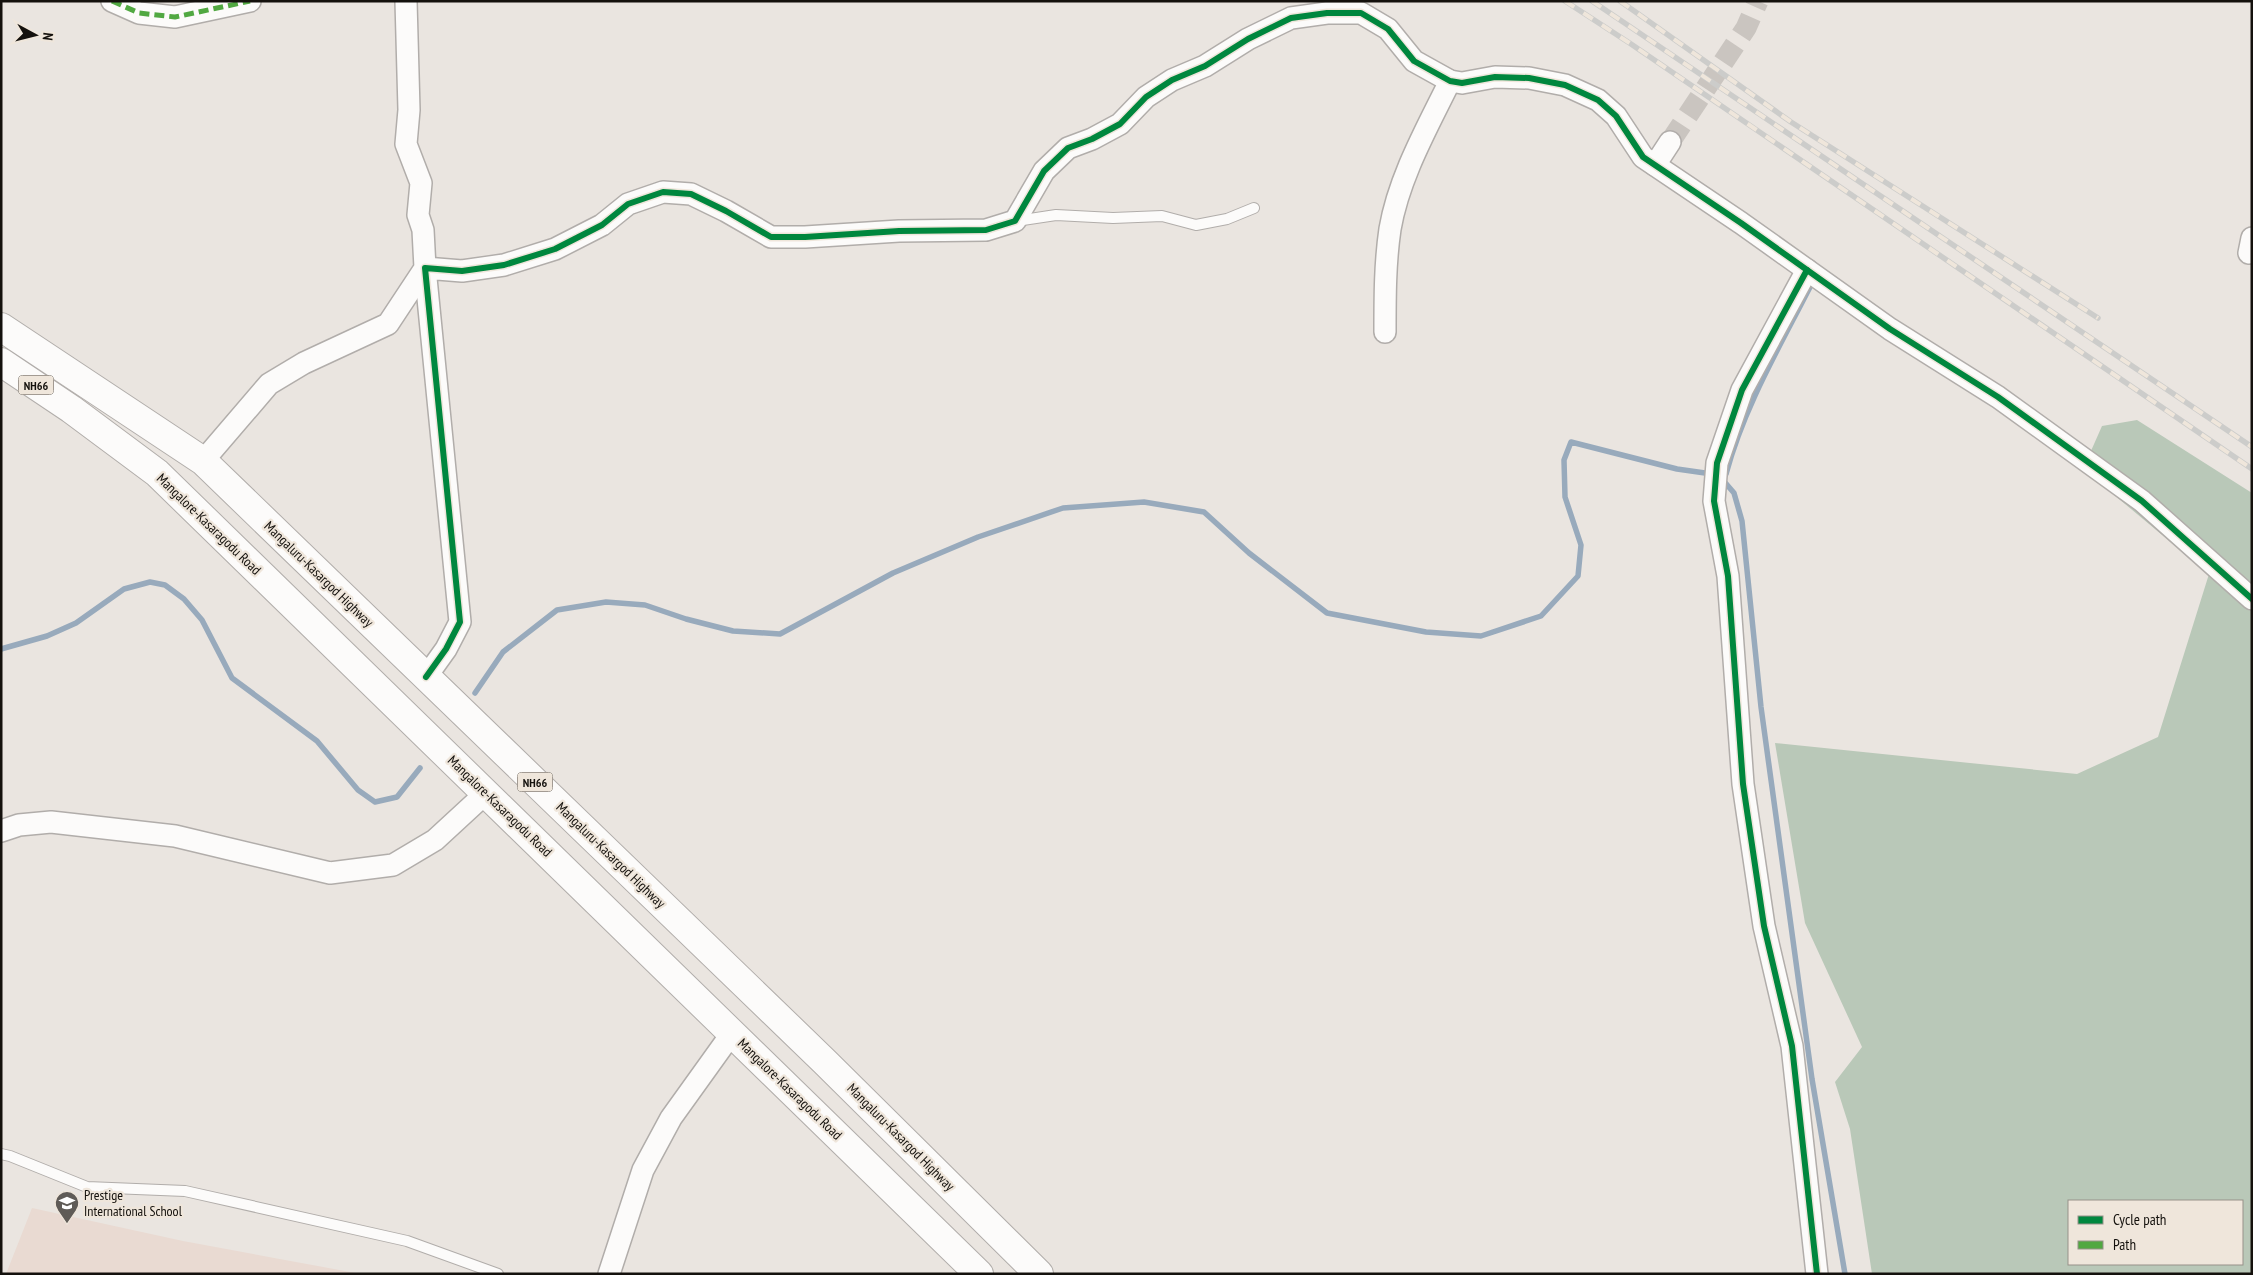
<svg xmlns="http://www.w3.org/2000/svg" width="2253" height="1275" viewBox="0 0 2253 1275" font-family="'PT Sans Narrow',sans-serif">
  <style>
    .education { fill: #e9dad2 }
    .forest { fill: #b9c8b8; fill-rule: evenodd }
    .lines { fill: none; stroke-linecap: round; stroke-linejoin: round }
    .stream { stroke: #98aabc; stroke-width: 5.5 }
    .street-tunnel { stroke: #cac5c0; stroke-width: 21; stroke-dasharray: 21 11; stroke-linecap: butt }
    .lane-casing { stroke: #b1adaa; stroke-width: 12 }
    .street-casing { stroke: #b1adaa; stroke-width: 24 }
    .highway-casing { stroke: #b1adaa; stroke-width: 30 }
    .lane { stroke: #fcfbfa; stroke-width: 10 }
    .street { stroke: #fcfbfa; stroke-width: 21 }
    .highway { stroke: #fcfbfa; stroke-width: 28 }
    .rail-casing { stroke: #ccccca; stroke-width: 5.5 }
    .rail { stroke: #efe6db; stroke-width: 4; stroke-dasharray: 11; stroke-linecap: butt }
    .quiet { stroke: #51a841; stroke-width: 5; stroke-dasharray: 10 5; stroke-linecap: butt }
    .cycleway-casing { stroke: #efe6db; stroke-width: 9 }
    .cycleway { stroke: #00873e; stroke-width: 6 }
    .labels { text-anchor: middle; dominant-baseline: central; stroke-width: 4.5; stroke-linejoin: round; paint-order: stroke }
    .shield { fill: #efe6db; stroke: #56514b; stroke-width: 1 }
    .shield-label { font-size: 12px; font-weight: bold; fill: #14110d }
    .street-label { font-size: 14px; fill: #14110d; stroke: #efe6db }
    .poi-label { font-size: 14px; fill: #14110d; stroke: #efe6db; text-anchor: start }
  </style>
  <rect width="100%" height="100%" fill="#eae5e0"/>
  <path class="education" d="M32,1208L183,1241L361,1274H6Z"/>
  <path class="forest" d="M2137,420L2252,493V1274H1872L1850,1129L1835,1082L1862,1047L1805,923L1775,743L2077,774L2158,737L2209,574L2083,469L2102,426ZM2069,1201H2242V1264H2069Z"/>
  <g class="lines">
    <g class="stream">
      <path d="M1726,474C1744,407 1779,348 1810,287"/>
      <path d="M1722,479L1734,493L1742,521L1761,707L1812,1079L1845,1274"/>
      <path d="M1,649L47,636L76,623L124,589L150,582L165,585L184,599L202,620L232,678L317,741L358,790L375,802L397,797L420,768"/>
      <path d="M475,693L503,652L557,610L606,602L645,605L686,619L733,631L780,634L893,573L978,537L1063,508L1144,502L1204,512L1249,553L1327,613L1426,632L1481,636L1541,616L1578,576L1581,545L1565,497L1564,460L1571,442L1677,469L1712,474"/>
    </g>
    <path class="street-tunnel" d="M1670,142L1746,28L1758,1"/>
    <g class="lane-casing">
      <g id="lane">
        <path d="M1016,221L1056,215L1113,218L1162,216L1196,225L1227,219L1254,208"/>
        <path d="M1,1154L10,1156L87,1187L185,1191L407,1241L498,1274"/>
      </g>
    </g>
    <g class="street-casing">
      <g id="street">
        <path d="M112,1L139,13L175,17L250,1"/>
        <path d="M1655,165L1670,142"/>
        <path d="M2249,253L2252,238"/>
        <path d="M1807,270L1742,390L1717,463L1714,501L1728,576L1743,784L1764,926L1792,1046L1817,1274"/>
        <path d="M1385,332C1385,297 1385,263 1390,229C1399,177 1427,128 1450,81"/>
        <path d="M203,461L269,384L304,363L388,324L425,268L423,230L418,215L421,183L406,144L409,110L406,1"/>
        <path d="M426,677L446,649L460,622L425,268L462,271L504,265L555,249L602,225L628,204L663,192L691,194L726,211L771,237H805L899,231L986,230L1015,221L1044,171L1068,148L1092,139L1120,124L1146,97L1172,80L1205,66L1248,39L1291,18L1327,13H1361L1388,29L1414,61L1450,81L1462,83L1495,77L1529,78L1565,85L1598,100L1616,116L1643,157L1741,223L1890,329L1998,397L2142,501L2252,599"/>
        <path d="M1,831L19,825L51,822L175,836L330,873L393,865L435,840L486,793"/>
        <path d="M609,1274L643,1170L671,1118L732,1033"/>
      </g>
    </g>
    <g class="highway-casing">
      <g id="highway">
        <path d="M1,327L203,461L825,1062L1039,1274"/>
        <path d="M1,362L71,409L157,473L979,1274"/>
      </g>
    </g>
    <use href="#lane" class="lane"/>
    <use href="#street" class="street"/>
    <use href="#highway" class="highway"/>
    <g class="rail-casing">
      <g id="rail">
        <path d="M1565,1L1631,44L2252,469"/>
        <path d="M1592,1L2252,447"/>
        <path d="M1620,1L1791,122L2098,318"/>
      </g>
    </g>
    <use href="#rail" class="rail"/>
    <path class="quiet" d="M112,1L139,13L175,17L250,1"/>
    <g class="cycleway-casing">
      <g id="cycleway">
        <path d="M1807,270L1742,390L1717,463L1714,501L1728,576L1743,784L1764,926L1792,1046L1817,1274"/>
        <path d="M426,677L446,649L460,622L425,268L462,271L504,265L555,249L602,225L628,204L663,192L691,194L726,211L771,237H805L899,231L986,230L1015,221L1044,171L1068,148L1092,139L1120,124L1146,97L1172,80L1205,66L1248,39L1291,18L1327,13H1361L1388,29L1414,61L1450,81L1462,83L1495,77L1529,78L1565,85L1598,100L1616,116L1643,157L1741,223L1890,329L1998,397L2142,501L2252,599"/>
      </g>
    </g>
    <use href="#cycleway" class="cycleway"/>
  </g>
  <defs>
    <g id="school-pin" transform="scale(1.25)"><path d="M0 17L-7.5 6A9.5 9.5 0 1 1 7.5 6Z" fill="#5f5b57" stroke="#efe6db"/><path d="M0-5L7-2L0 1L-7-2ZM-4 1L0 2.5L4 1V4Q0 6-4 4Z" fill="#fff"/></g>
  </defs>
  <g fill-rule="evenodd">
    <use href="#school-pin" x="67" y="1203"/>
  </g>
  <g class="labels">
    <g class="shield">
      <rect x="18.5" y="375.5" width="35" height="19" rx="4"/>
      <rect x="517.5" y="772.5" width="35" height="19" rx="4"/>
    </g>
    <g class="shield-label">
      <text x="36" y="385">NH66</text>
      <text x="535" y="782">NH66</text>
    </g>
    <g class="street-label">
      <text transform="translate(209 524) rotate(44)">Mangalore-Kasaragodu Road</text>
      <text transform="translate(319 574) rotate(44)">Mangaluru-Kasargod Highway</text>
      <text transform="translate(500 806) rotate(44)">Mangalore-Kasaragodu Road</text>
      <text transform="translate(611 855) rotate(44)">Mangaluru-Kasargod Highway</text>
      <text transform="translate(790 1089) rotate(44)">Mangalore-Kasaragodu Road</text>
      <text transform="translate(901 1137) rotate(45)">Mangaluru-Kasargod Highway</text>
    </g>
    <g class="poi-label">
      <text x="84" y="1195">Prestige<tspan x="84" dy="16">International School</tspan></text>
    </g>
  </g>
  <rect width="2253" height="1275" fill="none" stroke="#14110d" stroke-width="5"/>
  <rect x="2068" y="1200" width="175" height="65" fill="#efe6db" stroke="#979189"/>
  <rect x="2078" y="1216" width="25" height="8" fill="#00873e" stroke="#979189"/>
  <text x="2113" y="1225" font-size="15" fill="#14110d">Cycle path</text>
  <rect x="2078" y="1241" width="25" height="8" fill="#51a841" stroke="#979189"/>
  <text x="2113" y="1250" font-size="15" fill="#14110d">Path</text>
  <g transform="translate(35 35) rotate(97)" stroke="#efe6db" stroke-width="4" paint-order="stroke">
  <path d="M0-4L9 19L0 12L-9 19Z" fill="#14110d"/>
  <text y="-8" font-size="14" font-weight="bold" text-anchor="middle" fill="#14110d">N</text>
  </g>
</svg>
